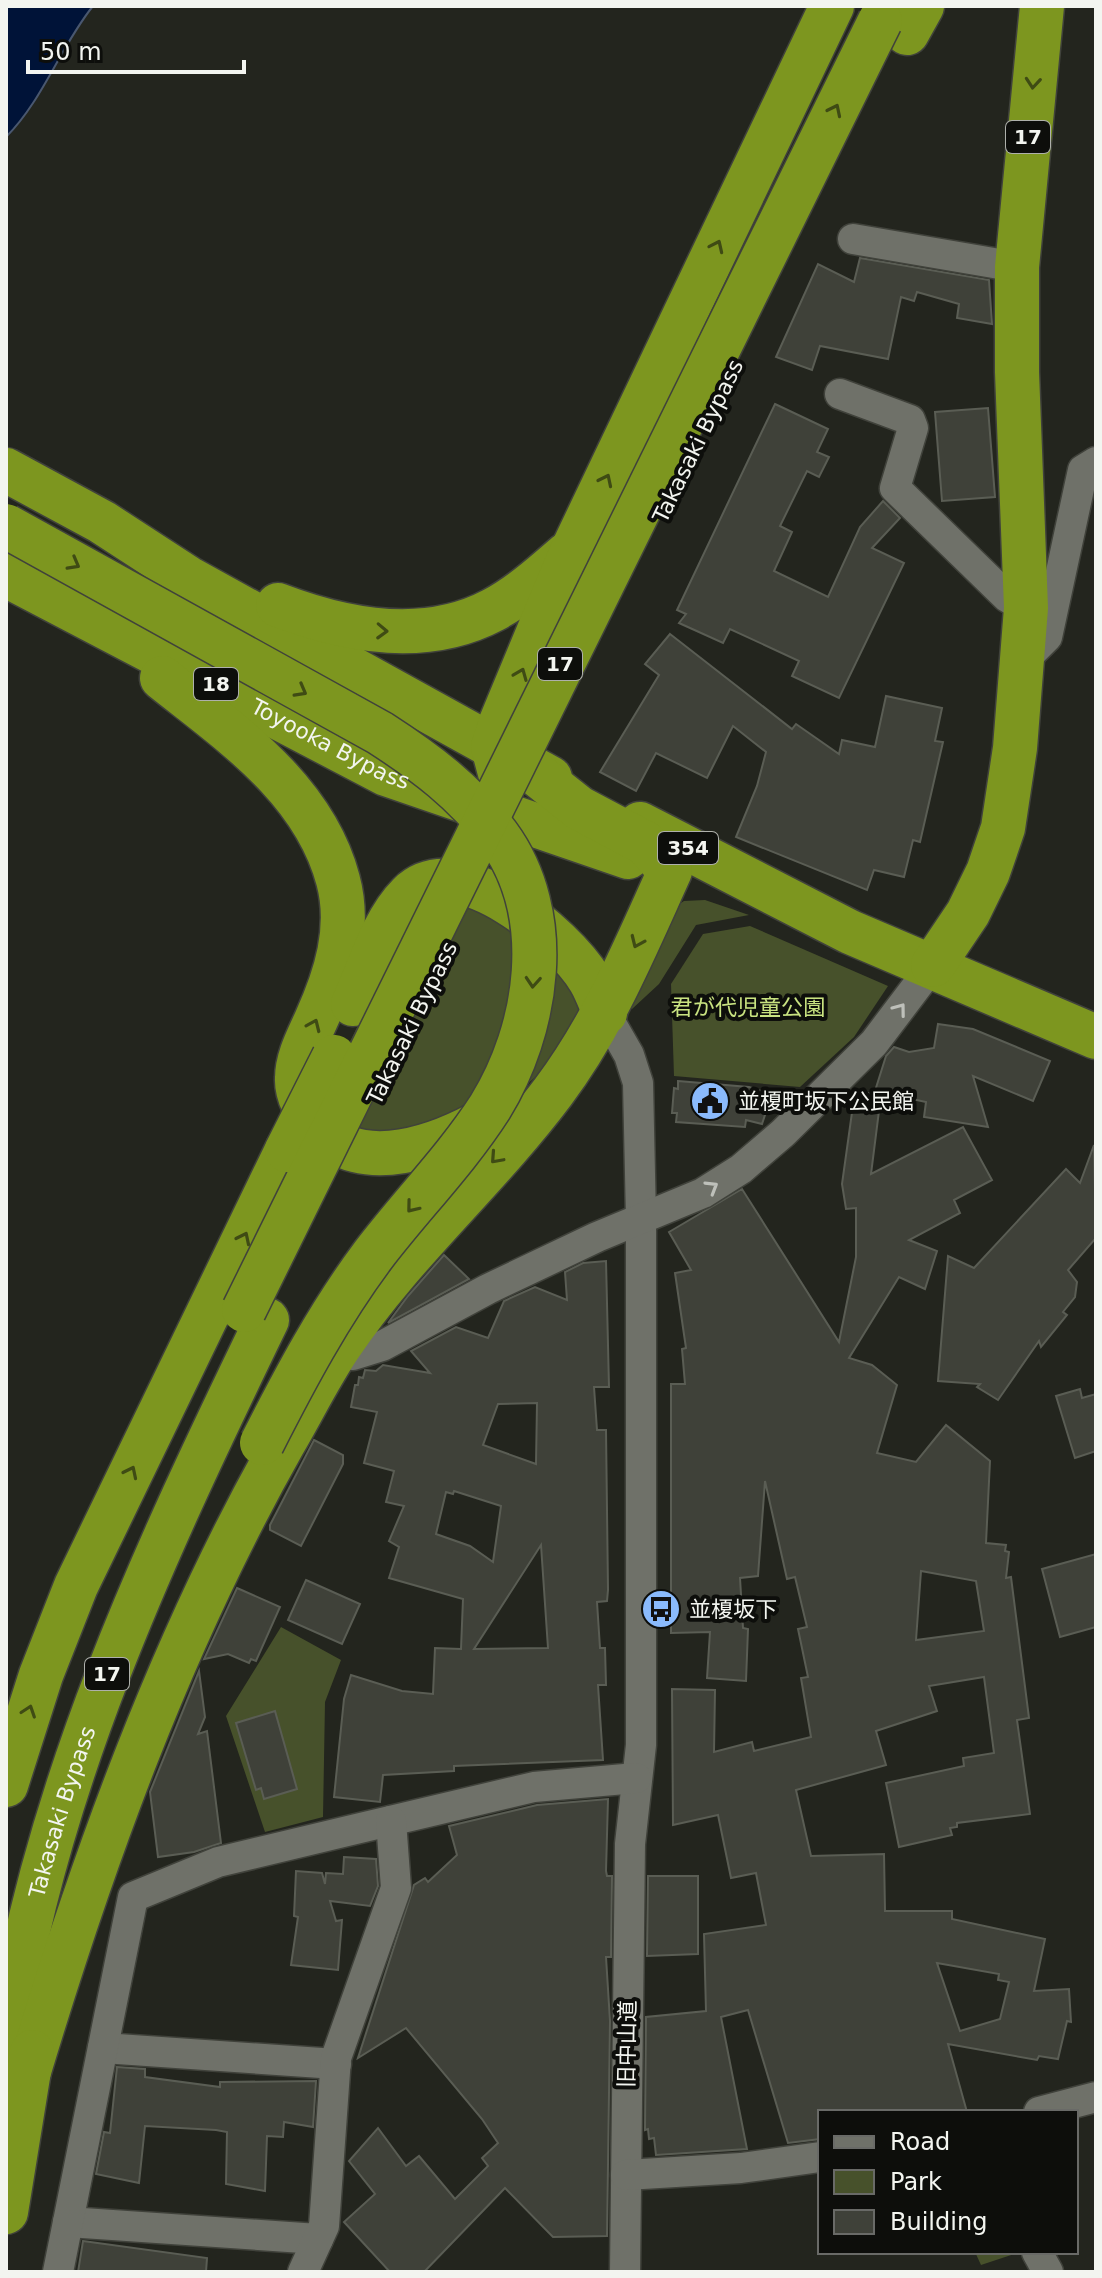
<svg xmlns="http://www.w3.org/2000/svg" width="1102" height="2278" viewBox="0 0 1102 2278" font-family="'DejaVu Sans','Noto Sans JP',sans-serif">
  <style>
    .green { fill: #47512b }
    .water { fill: #001338; stroke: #49576f; stroke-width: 2 }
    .building { fill: #3f4139; stroke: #5a5d54; stroke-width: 2; fill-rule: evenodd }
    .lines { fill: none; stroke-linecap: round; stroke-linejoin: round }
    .minor-casing { stroke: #40423b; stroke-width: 33 }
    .highway-casing { stroke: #40423b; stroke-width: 47 }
    .minor { stroke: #6f7169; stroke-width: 30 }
    .highway { stroke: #7d961f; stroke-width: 44 }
    .highway-bridge-casing { stroke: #40423b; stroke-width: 47; stroke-linecap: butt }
    .highway-bridge { stroke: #7d961f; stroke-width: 44 }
    .oneway { stroke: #3f4b14 }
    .oneway2 { stroke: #bec0ba }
    .labels { text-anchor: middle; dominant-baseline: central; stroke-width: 8; stroke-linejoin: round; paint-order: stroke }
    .shield { fill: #0d0e0b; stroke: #aeb0ab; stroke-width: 2 }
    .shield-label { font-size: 20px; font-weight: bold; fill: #f3f5f0 }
    .street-label { font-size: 22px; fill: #f3f5f0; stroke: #0d0e0b }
    .park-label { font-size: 22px; fill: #c9e381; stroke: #0d0e0b }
    .poi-label { font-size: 22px; fill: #f3f5f0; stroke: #0d0e0b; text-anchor: start }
  </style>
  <rect width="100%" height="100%" fill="#23251e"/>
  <g class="green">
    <path d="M467,898L564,965L581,1007L577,1020L539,1074L518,1092L462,1122L358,1140L342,1058L389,962Z"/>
    <path d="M705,900L749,915L696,925L659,984L632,1009L630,996L675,907L684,901Z"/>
    <path d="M750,926L888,986L854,1037L800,1087L674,1076L671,984L703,934Z"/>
    <path d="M281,1627L341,1660L325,1702L323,1817L265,1832L226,1716Z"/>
    <path d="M975,2252H1020L981,2265Z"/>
  </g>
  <path class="water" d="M6,6H93C60,47 43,100 6,137Z"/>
  <g class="building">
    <path d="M860,258L989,280L992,324L957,318L959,304L917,292L914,301L901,297L888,359L820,346L812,370L776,357L818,264L854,282Z"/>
    <path d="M775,404L828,429L817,452L829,457L819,477L807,471L780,526L792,532L774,571L828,597L860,527L883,501L900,518L872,548L904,563L839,698L792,676L799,661L730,629L723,643L679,623L686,614L677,610Z"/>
    <path d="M988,408L995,497L942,501L935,412Z"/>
    <path d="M670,634L792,729L796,724L839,754L842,740L875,747L886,696L942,708L935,741L943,742L920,842L913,840L904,877L874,870L867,890L736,837L757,786L766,752L733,726L707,778L656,753L636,791L600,772L659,675L645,664Z"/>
    <path d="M938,1024L973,1029L1050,1061L1033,1101L973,1076L988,1127L924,1117L926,1102L875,1091L886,1056L894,1047L909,1052L934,1048Z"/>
    <path d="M678,1081L749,1087L772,1094L762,1124L746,1120L745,1127L676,1122L677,1113H672L674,1088L678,1089Z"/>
    <path d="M855,1091L881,1095L871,1174L963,1127L992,1180L954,1200L960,1213L909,1240L937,1251L925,1289L899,1277L849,1358L872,1365L897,1385L877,1453L916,1462L946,1425L990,1461L986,1543L1006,1545L1005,1551L1009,1552L1006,1578L1011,1577L1029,1718L1017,1720L1030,1814L957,1823V1827L950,1828L952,1835L899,1847L886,1783L964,1766L963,1758L994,1753L984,1677L929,1686L937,1711L876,1731L886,1765L796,1790L811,1856L884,1854L885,1911H952V1919L1045,1939L1034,1991L1069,1989L1071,2022L1067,2021L1058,2059L1039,2056L1037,2060L948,2044L967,2112H820V2139L788,2143L748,2010L721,2017L747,2149L656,2155L654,2138L649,2139L648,2129L645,2130L646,2017L706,2011L704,1934L766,1925L756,1873L731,1878L718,1815L673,1825L672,1689L715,1690L714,1752L752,1742L754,1751L811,1737L801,1678L808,1677L798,1629L807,1627L795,1577L787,1579L765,1481L758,1576L740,1578L743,1628L748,1629L746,1681L707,1678L710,1632L671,1633V1384H685L682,1349L686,1348L675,1273L691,1270L669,1232L742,1189L839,1342L856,1257V1208L846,1209L842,1184ZM921,1571L976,1581L984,1631L916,1640ZM937,1963L999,1974L998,1980L1009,1982L1000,2019L960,2031Z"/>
    <path d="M1094,1145L1096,1238L1068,1270L1077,1282L1075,1297L1063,1312L1067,1315L1041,1347L1039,1341L998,1400L977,1387L980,1384L938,1381L948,1256L974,1268L1066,1169L1080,1183Z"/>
    <path d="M444,1255L469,1279L388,1323L408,1296Z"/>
    <path d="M606,1261L609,1387H594L597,1430H606L608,1590L607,1601L597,1602L600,1648H605L606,1685H598L603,1760L454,1766V1771L383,1775L380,1802L334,1797L344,1699L351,1675L402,1691L433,1694L435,1648L461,1649L463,1599L389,1578L399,1547L389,1541L404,1506L386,1502L394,1471L364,1463L377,1412L351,1407L355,1385H358L359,1377L363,1378L365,1370L376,1371L383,1365L430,1373L411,1351L456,1327L488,1338L504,1301L535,1287L567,1300L565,1272L583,1263ZM537,1403L536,1464L483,1445L498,1404ZM454,1491L501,1506L493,1562L470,1546L436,1534L446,1492L453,1494ZM541,1545L548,1648L474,1649Z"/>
    <path d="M1080,1389L1082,1398L1096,1394V1451L1075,1458L1056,1396Z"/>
    <path d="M314,1440L343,1455V1464L301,1546L270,1530V1525Z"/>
    <path d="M1096,1554V1627L1060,1637L1042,1569Z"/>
    <path d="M306,1580L360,1604L342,1644L288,1620Z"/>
    <path d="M237,1588L280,1607L256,1661L251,1659L249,1663L228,1654L204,1659Z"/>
    <path d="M199,1671L205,1717L198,1734L207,1731L221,1843L194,1852L158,1857L150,1792Z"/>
    <path d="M275,1711L297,1789L264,1799L261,1788L256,1790L236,1723Z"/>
    <path d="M608,1799L606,1871L607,1876H612L611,1957H606L610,2021L607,2236L553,2237L505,2188L424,2272H390L344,2222L375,2194L349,2161L378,2128L406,2166L419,2156L455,2199L488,2166L482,2158L498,2143L482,2119L406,2028L358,2058L414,1885L425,1878L428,1882L457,1855L449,1826L537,1805Z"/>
    <path d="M344,1857L376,1859L378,1886L370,1906L330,1901L336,1921L342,1920L338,1970L291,1965L298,1917L294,1916L296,1871L322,1873L325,1884L326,1873L343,1874Z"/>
    <path d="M648,1876H698V1954L647,1956Z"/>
    <path d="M117,2067L145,2069V2077L220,2087V2082L316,2081L313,2127L284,2122L283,2137L267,2136L265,2191L226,2184L227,2132L216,2130L145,2126L139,2183L96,2174L104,2132L110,2133Z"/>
    <path d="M83,2241L207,2258L206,2272H78Z"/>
  </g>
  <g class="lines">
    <g class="minor-casing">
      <g id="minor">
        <path d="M853,239L1017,267"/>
        <path d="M840,394L910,420L913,428L895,488L1007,597L1026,608"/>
        <path d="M1022,662L1047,637L1083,470L1096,462"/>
        <path d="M605,1013L629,1055L638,1083L641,1219V1745L630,1844L625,2272"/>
        <path d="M336,1352L353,1355L382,1346L488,1289L597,1237L703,1193L741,1169L783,1133L874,1043L933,965"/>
        <path d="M103,2048L336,2064"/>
        <path d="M1039,2112L1096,2097"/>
        <path d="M626,2175L741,2168L820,2157"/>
        <path d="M68,2222L318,2239"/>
        <path d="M1037,2252L1048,2272"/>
        <path d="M58,2272L133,1897L218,1862L356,1829L534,1787L636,1778"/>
        <path d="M303,2272L324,2226L336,2058L396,1888L391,1821"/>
      </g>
    </g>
    <g class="highway-casing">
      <g id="highway">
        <path d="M907,33L922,6"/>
        <path d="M6,470L102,522L188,578L550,778"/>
        <path id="s1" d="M6,575L386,774L628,857"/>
        <path d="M278,605C346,631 425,646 493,610C521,595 544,574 567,554"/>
        <path d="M162,678C231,733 314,789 338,880C351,928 336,976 316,1020C308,1038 297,1058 297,1078C296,1095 307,1114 318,1127C361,1177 442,1145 490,1117"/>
        <path d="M500,773L493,747L501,722L572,551L832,6"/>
        <path d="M640,824L850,932L1096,1037"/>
        <path d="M933,965L968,913L988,872L1003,828L1015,748L1026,608L1017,372V267L1042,6"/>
        <path d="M353,1004C369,970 382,922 409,895C458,846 564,937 590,980C596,990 600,1002 605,1013"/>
        <path d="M6,1785L41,1675L76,1586L287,1150"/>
        <path id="s2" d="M6,2047C43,1789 154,1553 267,1320"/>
        <path d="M26,2081C92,1861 170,1644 283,1444C302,1412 318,1378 339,1347C401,1254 486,1181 553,1092C604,1024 635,948 670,871L645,843L579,808L525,765"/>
        <path d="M6,2212L32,2052"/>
      </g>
    </g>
    <use href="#minor" class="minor"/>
    <use href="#highway" class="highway"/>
    <g class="highway-bridge-casing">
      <g id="highway-bridge">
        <path d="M6,526L380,733C425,762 465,792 498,836C556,915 538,1029 490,1107C456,1160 411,1205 373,1255C329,1314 295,1378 262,1443"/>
        <path d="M287,1150L334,1057"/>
        <path d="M244,1310L880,21"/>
      </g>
    </g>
    <use href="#highway-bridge" class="highway-bridge"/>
  </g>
  <defs><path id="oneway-chevron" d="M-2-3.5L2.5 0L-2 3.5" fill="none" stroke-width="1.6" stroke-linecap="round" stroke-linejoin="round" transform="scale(2)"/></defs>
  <g class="oneway">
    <use href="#oneway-chevron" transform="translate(1033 83) rotate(95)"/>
    <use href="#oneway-chevron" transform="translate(835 110) rotate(-64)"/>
    <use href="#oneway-chevron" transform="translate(717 246) rotate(-65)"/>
    <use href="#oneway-chevron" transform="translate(606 480) rotate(-64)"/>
    <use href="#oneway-chevron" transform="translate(74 564) rotate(29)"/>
    <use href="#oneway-chevron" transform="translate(382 631) rotate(2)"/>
    <use href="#oneway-chevron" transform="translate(521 674) rotate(-68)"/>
    <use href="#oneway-chevron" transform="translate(301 691) rotate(29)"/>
    <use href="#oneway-chevron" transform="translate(637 942) rotate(114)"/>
    <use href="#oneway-chevron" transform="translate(533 982) rotate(94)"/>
    <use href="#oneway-chevron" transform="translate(314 1025) rotate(-66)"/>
    <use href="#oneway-chevron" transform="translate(496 1158) rotate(132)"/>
    <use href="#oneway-chevron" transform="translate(412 1207) rotate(129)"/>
    <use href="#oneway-chevron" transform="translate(244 1238) rotate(-64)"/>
    <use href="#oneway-chevron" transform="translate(131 1472) rotate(-64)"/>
    <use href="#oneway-chevron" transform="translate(29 1711) rotate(-71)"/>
  </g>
  <g class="oneway2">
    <use href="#oneway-chevron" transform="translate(900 1009) rotate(-53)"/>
    <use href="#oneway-chevron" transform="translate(712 1187) rotate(-31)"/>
  </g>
  <defs>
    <g id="civic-disc" transform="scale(2)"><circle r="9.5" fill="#8abafc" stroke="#0d0e0b"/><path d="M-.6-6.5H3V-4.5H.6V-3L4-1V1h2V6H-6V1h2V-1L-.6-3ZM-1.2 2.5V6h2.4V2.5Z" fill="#111"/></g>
    <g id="bus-disc" transform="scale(2)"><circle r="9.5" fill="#8abafc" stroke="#0d0e0b"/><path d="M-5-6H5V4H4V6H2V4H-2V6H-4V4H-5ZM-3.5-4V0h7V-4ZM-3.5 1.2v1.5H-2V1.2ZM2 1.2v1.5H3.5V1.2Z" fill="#111"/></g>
  </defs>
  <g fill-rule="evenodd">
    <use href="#civic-disc" x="710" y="1101"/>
    <use href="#bus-disc" x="661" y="1609"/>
  </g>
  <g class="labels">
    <g class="shield">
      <rect x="1006" y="121" width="44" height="32" rx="6"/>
      <rect x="538" y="648" width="44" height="32" rx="6"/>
      <rect x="194" y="668" width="44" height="32" rx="6"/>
      <rect x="658" y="832" width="60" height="32" rx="6"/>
      <rect x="85" y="1658" width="44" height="32" rx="6"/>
    </g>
    <g class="shield-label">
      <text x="1028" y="137">17</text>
      <text x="560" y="664">17</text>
      <text x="216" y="684">18</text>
      <text x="688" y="848">354</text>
      <text x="107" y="1674">17</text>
    </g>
    <g class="street-label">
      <text transform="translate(698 441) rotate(-64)">Takasaki Bypass</text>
      <text stroke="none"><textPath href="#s1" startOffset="366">Toyooka Bypass</textPath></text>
      <text transform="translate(412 1023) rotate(-64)">Takasaki Bypass</text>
      <text stroke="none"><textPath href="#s2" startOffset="242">Takasaki Bypass</textPath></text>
      <text transform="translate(627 2044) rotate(-89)">旧中山道</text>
    </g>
    <g class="park-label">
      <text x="748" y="1007">君が代児童公園</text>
    </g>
    <g class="poi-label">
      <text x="738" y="1101">並榎町坂下公民館</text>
      <text x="689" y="1609">並榎坂下</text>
    </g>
  </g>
  <rect width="1102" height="2278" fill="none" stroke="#f3f5f0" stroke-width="16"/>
  <rect x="818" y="2110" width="260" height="144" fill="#0d0e0b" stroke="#696a67" stroke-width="2"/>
  <rect x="834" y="2136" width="40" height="12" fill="#6f7169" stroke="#696a67" stroke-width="2"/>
  <text x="890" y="2150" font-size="24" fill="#f3f5f0">Road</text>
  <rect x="834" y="2170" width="40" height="24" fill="#47512b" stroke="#696a67" stroke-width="2"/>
  <text x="890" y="2190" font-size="24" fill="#f3f5f0">Park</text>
  <rect x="834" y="2210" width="40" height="24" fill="#3f4139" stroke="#696a67" stroke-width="2"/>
  <text x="890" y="2230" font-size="24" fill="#f3f5f0">Building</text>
  <path d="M28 60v12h216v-12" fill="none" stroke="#f3f5f0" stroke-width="4"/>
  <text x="40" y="60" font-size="24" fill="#f3f5f0" stroke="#0d0e0b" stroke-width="6" paint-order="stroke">50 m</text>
</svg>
